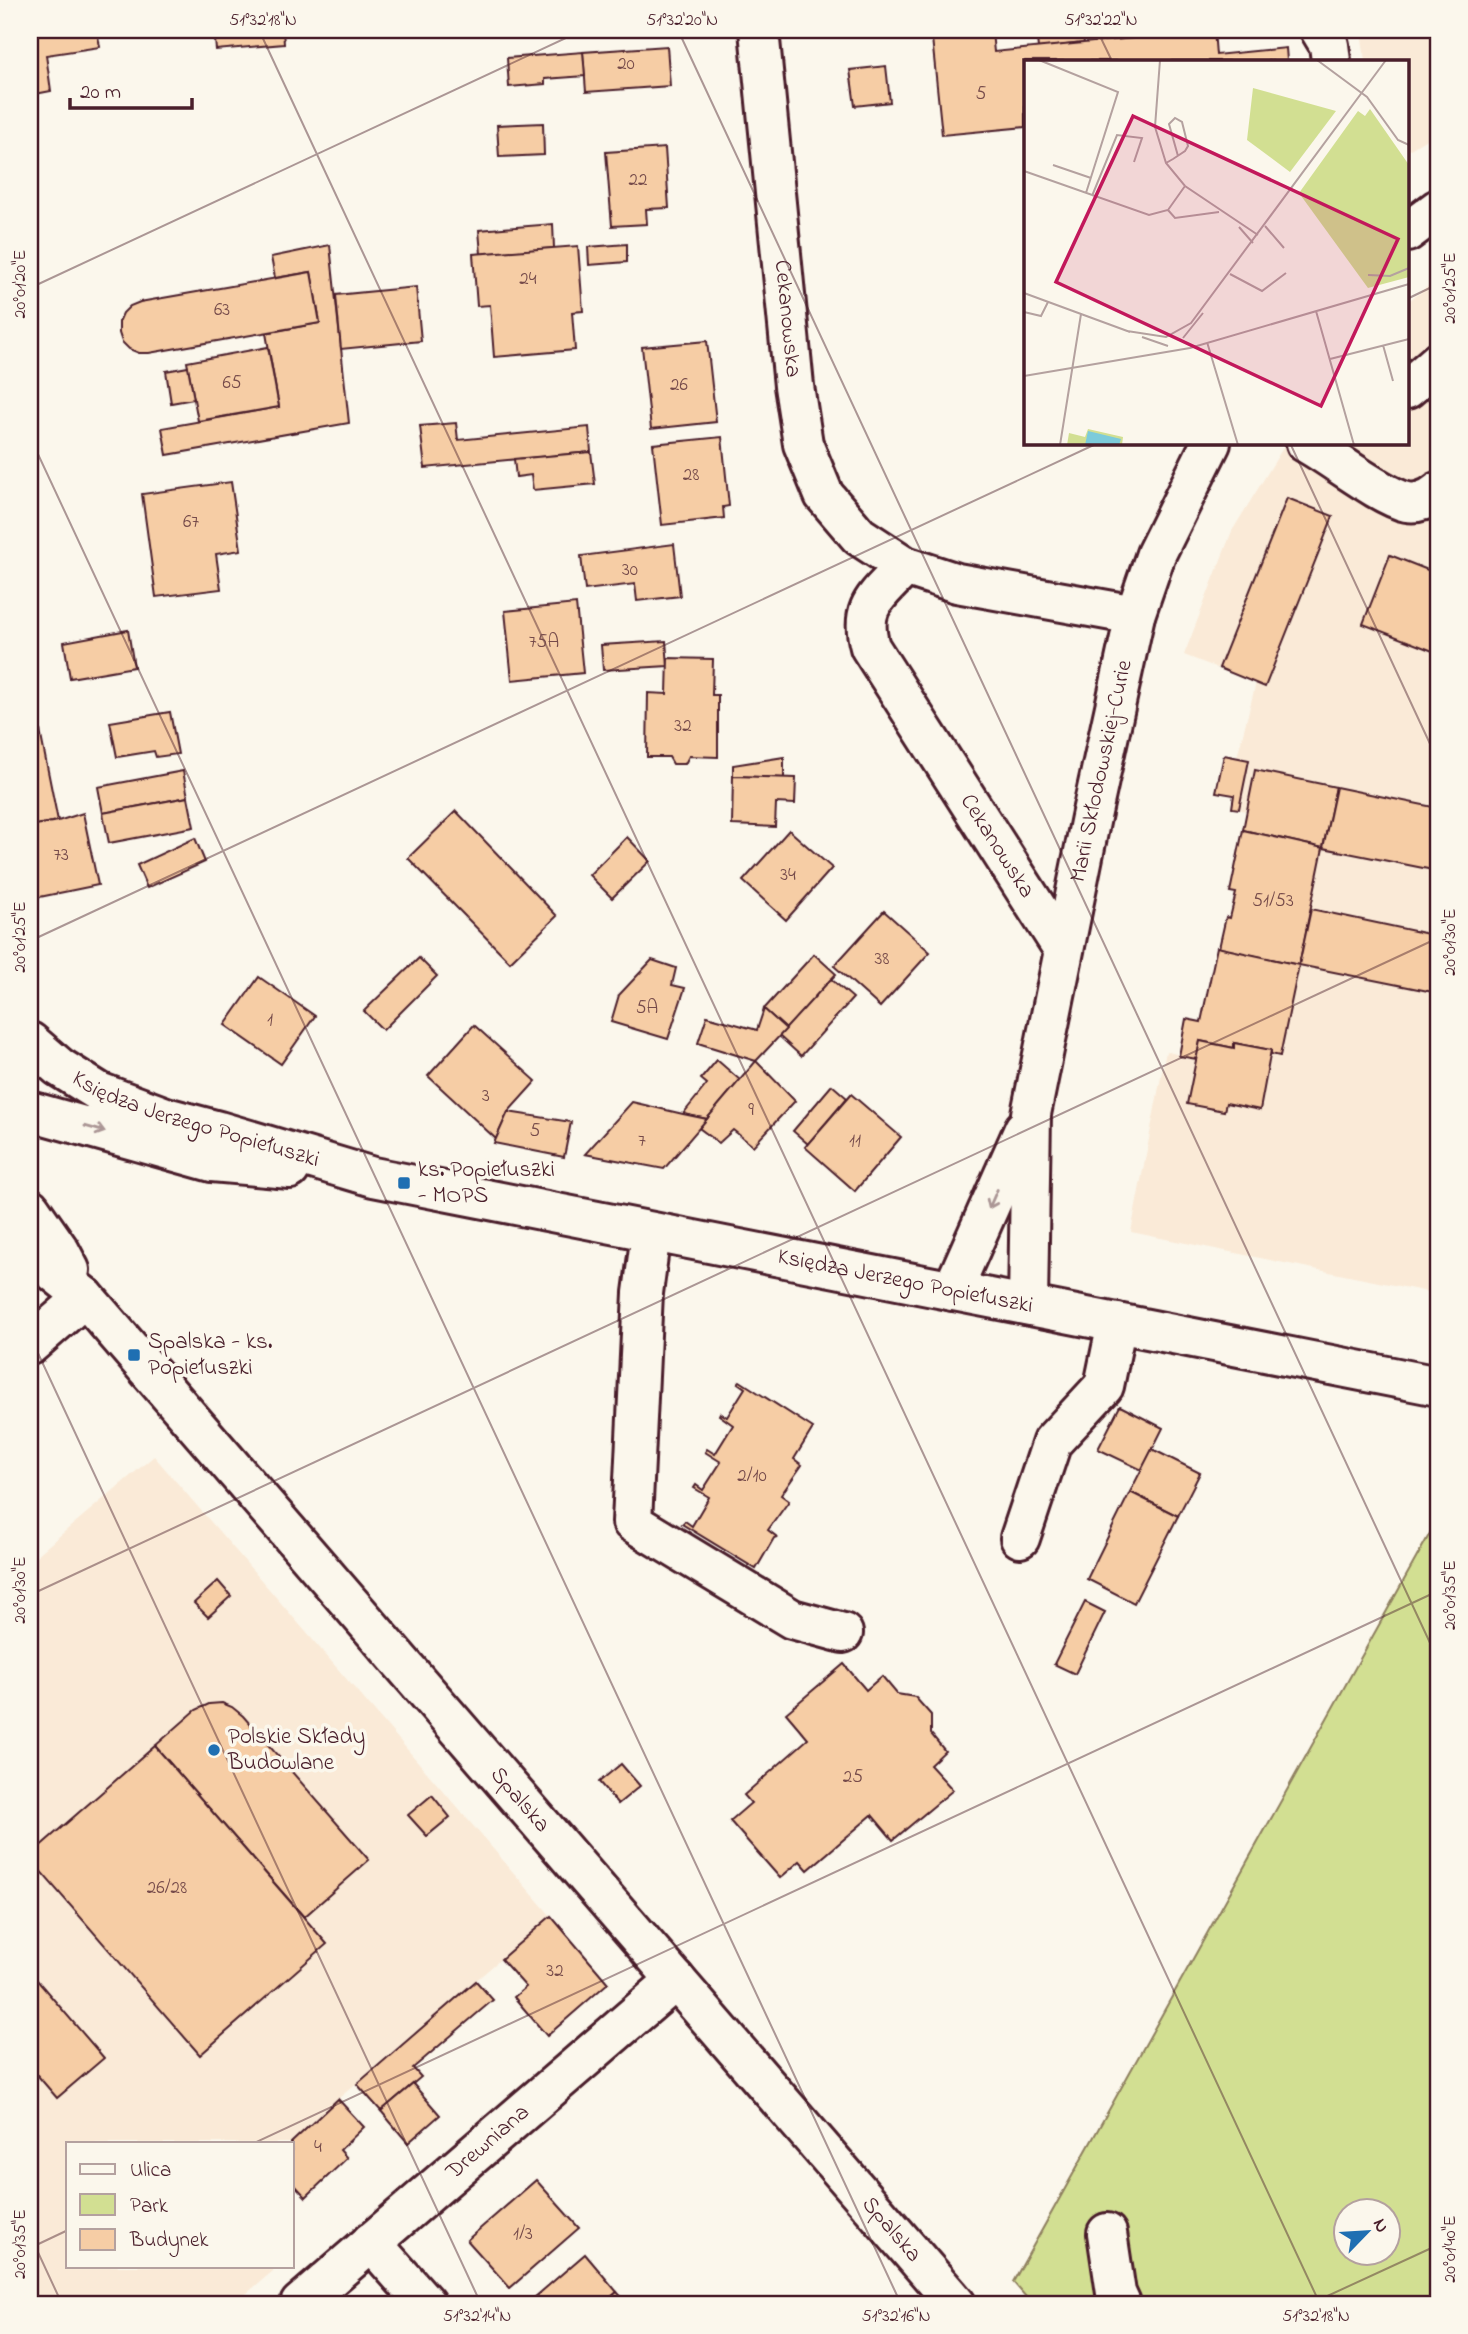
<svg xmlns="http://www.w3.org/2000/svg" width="1468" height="2334" viewBox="0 0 1468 2334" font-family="'Indie Flower',sans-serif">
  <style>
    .built { fill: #faead7 }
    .green { fill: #d2df92; stroke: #8e7f5e; stroke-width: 2; fill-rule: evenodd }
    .building { fill: #f6cda5; stroke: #4a1f2b; stroke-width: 2 }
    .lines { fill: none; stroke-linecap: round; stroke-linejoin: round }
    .minor-casing { stroke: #4a1f2b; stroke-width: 44 }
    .minor { stroke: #fbf7ec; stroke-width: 38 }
    .oneway { stroke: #ab9695 }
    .ticks { fill: none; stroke: #4a1f2b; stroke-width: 2; stroke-opacity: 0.45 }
    .poi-dot { fill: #1f6fb2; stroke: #fbf7ec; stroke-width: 2.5 }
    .labels { text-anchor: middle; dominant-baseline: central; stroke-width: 7; stroke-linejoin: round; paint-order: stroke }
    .number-label { font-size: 19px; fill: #754a4a }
    .street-label { font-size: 23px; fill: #4a1f2b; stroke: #fbf7ec }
    .poi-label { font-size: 23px; fill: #4a1f2b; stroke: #fbf7ec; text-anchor: start }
    .inset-road { fill: none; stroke: #b4a19f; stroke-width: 2 }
    .view { fill: #c2185b; fill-opacity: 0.15; stroke: #c2185b; stroke-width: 3.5 }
    .inset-edge { fill: none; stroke: #4a1f2b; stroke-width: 3.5 }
    .neatline { fill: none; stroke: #4a1f2b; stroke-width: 2.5 }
    .ticks-label { font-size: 18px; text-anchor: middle; fill: #4a1f2b }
  </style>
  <rect width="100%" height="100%" fill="#fbf7ec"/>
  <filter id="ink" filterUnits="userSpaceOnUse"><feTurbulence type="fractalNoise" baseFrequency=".0143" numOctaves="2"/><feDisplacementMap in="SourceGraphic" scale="14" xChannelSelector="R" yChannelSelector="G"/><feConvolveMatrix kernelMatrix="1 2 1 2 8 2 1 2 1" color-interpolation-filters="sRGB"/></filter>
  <g filter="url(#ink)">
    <g class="built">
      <path d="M1361,30H1438V132L1407,151V61H1365Z"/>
      <path d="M1438,279V1294L1131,1232L1166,1051L1179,1055L1186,1019L1202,1022L1217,947H1220L1226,917H1230L1235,894L1230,892L1246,811L1232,808L1234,795L1216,792L1224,755L1237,757L1256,683L1184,655L1232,531L1286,443H1407V302Z"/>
      <path d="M154,1456L551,1916L338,2099L291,2143H68V2266H279L234,2304H30V1561Z"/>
    </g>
    <path class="green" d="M1438,1519V2304H1032L1013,2282ZM1346,2212H1388V2254H1346Z"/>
    <g class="building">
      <path d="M30,30H97L100,47L46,55L51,91L30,95Z"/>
      <path d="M214,30H283L284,44L216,50Z"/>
      <path d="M1036,30H1082L1084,43L1038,48Z"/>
      <path d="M1214,30L1216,55L1286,48L1287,61H1025V127L942,135L932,38L992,32L994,52Z"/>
      <path d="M667,46L670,86L586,92L583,52Z"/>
      <path d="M583,52L585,76L545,79V84L509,87L507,58Z"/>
      <path d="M886,66L890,102L855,106L850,70Z"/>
      <path d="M543,123L544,155L499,157L497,125Z"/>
      <path d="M665,148L669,208L646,209L647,224L612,226L606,152Z"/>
      <path d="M553,224L554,248L481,254L479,230Z"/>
      <path d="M627,244V262L589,265L588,247Z"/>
      <path d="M330,245L349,423L167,455L162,428L279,407L266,333L320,323L311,272L275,278L271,257Z"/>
      <path d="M578,246L583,311L572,312L575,350L494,357L490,305L477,306L473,254Z"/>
      <path d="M311,272L320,323L149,353H139L129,349L122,342L119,333V322L123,313L130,306L140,302Z"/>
      <path d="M416,287L421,341L341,349L336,295Z"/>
      <path d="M707,341L716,422L651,429L642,347Z"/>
      <path d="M268,347L279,407L198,421L187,362Z"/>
      <path d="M188,367L194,399L171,403L166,371Z"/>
      <path d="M456,423L458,440L589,427L591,452L425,468L420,426Z"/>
      <path d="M722,437L729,506L723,507L724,518L662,525L653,444Z"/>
      <path d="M591,452L595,484L533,490L531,475L516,477L514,459Z"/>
      <path d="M231,482L241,550L216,554L221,589L156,597L142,494Z"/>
      <path d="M1287,498L1333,516L1265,687L1219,668Z"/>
      <path d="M674,544L680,596L637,601L635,584L585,590L581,556Z"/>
      <path d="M1390,555L1438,574V653L1363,624Z"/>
      <path d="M576,604L583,673L512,680L505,611Z"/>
      <path d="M128,630L134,667L70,678L64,642Z"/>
      <path d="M666,641L668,666L603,670L601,645Z"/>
      <path d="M668,658L713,659L712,695H718V757L689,756L685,764H673L669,757H647L648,693L667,694Z"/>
      <path d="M30,661L41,736L30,737Z"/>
      <path d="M170,712L178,754L156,757L154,751L117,757L110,722Z"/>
      <path d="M41,736L58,821L30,826V737Z"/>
      <path d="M1224,755L1249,760L1239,809L1232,808L1234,795L1216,792Z"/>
      <path d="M784,757V778L733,776V765Z"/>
      <path d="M1255,770L1336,787L1323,848L1243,830Z"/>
      <path d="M183,771L188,797L103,813L98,787Z"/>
      <path d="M733,776L796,778L795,804L776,803L775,827L732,825Z"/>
      <path d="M1336,787L1438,808V871L1323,848Z"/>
      <path d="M188,797L194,827L109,843L103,813Z"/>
      <path d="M456,811L557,916L510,962L408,858Z"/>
      <path d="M83,813L98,885L30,899V826L58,821Z"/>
      <path d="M789,830L832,868L786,920L743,881Z"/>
      <path d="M1243,830L1323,848L1299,965L1219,948L1226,917L1230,918L1236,893L1230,892Z"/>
      <path d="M627,837L650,861L612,898L589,875Z"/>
      <path d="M195,838L205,862L147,888L137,865Z"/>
      <path d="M1311,909L1438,936V993L1299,965Z"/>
      <path d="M884,911L930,952L880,1007L834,966Z"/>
      <path d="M1217,947L1299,965L1280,1056L1271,1054V1050L1234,1043V1048L1200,1041L1197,1059L1179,1056L1186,1019L1201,1022Z"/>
      <path d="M814,954L836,974L786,1029L764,1009Z"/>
      <path d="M419,958L437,976L383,1030L364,1011Z"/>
      <path d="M652,960L676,968L672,985L685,988L668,1039L611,1022L619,995Z"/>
      <path d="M259,977L315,1016L281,1064L225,1025Z"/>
      <path d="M831,979L853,998L801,1056L779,1036Z"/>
      <path d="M764,1009L786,1029L756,1061L698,1043L707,1016L757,1030Z"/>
      <path d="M474,1025L536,1081L508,1112L496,1139L428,1076Z"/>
      <path d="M1200,1041L1234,1048V1043L1271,1050L1260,1110L1226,1103L1224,1111L1187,1104Z"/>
      <path d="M717,1060L740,1080L707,1119L683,1114L707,1084L701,1079Z"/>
      <path d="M756,1061L795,1101L753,1146L733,1130L719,1143L699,1128Z"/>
      <path d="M832,1085L847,1098L808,1144L793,1131Z"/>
      <path d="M851,1094L901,1137L855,1191L805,1147Z"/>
      <path d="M632,1102L683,1114L707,1119L664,1169L585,1154Z"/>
      <path d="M508,1112L571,1122L564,1157L494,1143Z"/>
      <path d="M740,1381L813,1428L794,1459L802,1465L781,1495L789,1501L768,1530L777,1537L774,1538L756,1569L682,1524L685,1521L692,1526L709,1497L694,1488L696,1485L703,1490L721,1462L705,1452L707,1449L715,1454L733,1425L719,1415L720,1413L727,1417L745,1388L738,1383Z"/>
      <path d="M1120,1406L1163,1428L1142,1470L1098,1449Z"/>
      <path d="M1152,1449L1200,1473L1178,1516L1130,1492Z"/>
      <path d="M1130,1492L1178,1516L1134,1603L1087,1579Z"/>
      <path d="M218,1581L231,1596L208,1617L194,1603Z"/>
      <path d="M1085,1602L1105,1612L1075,1674L1054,1664Z"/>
      <path d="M844,1664L866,1690L882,1676L897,1694L915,1697L931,1715V1734L945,1751L930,1765L953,1790L893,1840L872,1815L808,1870L800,1861L780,1878L730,1821L751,1803L744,1795L808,1739L786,1713Z"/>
      <path d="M222,1703L232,1707L243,1716L369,1860L304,1917L155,1746L196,1710L209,1704Z"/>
      <path d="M155,1746L327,1944L200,2055L30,1859V1855Z"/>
      <path d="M621,1764L640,1786L618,1804L599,1782Z"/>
      <path d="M432,1795L450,1817L427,1836L408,1815Z"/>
      <path d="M551,1916L608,1983L547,2036L514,1997L526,1987L501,1959Z"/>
      <path d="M30,1972L104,2058L57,2098L32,2069L30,2072Z"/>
      <path d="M476,1981L493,2000L413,2068L421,2077L381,2111L357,2084Z"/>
      <path d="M413,2084L440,2115L408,2143L381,2111Z"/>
      <path d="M338,2099L364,2127L340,2150L347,2158L306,2197L292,2182L291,2143Z"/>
      <path d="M536,2180L579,2228L510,2288L467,2240Z"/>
      <path d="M585,2254L617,2292L603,2304H527Z"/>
      <path d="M617,2292L628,2304H603Z"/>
    </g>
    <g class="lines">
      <g class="minor-casing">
        <g id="minor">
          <path id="s1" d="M759,30L794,386L803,444L824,495L859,536L905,566L957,583L1135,615"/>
          <path d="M1320,30L1329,45L1331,61"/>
          <path d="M1407,232L1438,209"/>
          <path d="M1407,389L1438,362"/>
          <path d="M1306,443C1332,457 1382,497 1407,502C1418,504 1430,499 1438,492"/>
          <path id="s2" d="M905,566C879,596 858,604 870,647L1063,949"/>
          <path id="s3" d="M30,1042L59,1067L99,1092L166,1117L219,1131L373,1177L1438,1386"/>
          <path d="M30,1111L212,1162L290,1169"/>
          <path d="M30,1208L60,1251L70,1270"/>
          <path d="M651,1233L643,1293L632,1522L792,1619L843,1633"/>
          <path id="s4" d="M30,1249L45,1265L85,1297L956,2304"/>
          <path d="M952,1291L1024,1129"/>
          <path id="s5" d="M1028,1305L1031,1114L1091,817L1135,615L1156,554L1211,443"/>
          <path d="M30,1345L85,1297"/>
          <path d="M1020,1538L1052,1442L1104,1386L1117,1323"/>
          <path d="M1107,2233L1116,2293L1121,2304"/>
          <path d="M371,2242L426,2304"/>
          <path id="s6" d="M300,2304L676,1980"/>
        </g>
      </g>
      <use href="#minor" class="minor"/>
    </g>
    <defs><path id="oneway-shaft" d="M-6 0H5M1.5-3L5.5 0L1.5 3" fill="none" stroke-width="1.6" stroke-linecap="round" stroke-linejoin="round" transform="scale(1.75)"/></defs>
    <g class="oneway">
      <use href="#oneway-shaft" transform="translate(95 1129) rotate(16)"/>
      <use href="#oneway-shaft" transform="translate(993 1199) rotate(114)"/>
    </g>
  </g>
  <path class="ticks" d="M259,30L1320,2304M678,30L1438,1660M1097,30L1112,61M30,288L583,30M1407,299L1438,284M30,437L901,2304M1290,443L1438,761M30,941L1098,443M30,1336L481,2304M30,1595L1438,938M254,2143L1438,1591M30,2235L62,2304M30,2248L68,2230M1310,2304L1438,2245"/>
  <g class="poi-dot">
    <rect x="397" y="1176" width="14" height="14" rx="3.5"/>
    <rect x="127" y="1348" width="14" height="14" rx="3.5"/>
    <circle cx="214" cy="1750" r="7"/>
  </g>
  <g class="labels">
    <g class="number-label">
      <text x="626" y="64">20</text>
      <text x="981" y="94">5</text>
      <text x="638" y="180">22</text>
      <text x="528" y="279">24</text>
      <text x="222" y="310">63</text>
      <text x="232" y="383">65</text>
      <text x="679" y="385">26</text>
      <text x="691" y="475">28</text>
      <text x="191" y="522">67</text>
      <text x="630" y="570">30</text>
      <text x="544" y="642">75A</text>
      <text x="683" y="726">32</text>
      <text x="61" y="855">73</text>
      <text x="788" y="875">34</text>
      <text x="1273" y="901">51/53</text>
      <text x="882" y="959">38</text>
      <text x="647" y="1008">5A</text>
      <text x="270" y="1020">1</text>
      <text x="486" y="1096">3</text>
      <text x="751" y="1110">9</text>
      <text x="535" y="1131">5</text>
      <text x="642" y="1141">7</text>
      <text x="855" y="1141">11</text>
      <text x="752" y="1476">2/10</text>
      <text x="853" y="1777">25</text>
      <text x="167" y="1888">26/28</text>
      <text x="555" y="1971">32</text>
      <text x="318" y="2147">4</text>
      <text x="523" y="2234">1/3</text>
    </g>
    <g class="street-label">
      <text stroke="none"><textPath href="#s1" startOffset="290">Cekanowska</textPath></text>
      <text stroke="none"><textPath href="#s5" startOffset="541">Marii Skłodowskiej-Curie</textPath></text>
      <text stroke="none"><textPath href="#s2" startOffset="331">Cekanowska</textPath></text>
      <text stroke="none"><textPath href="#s3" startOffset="186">Księdza Jerzego Popiełuszki</textPath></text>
      <text stroke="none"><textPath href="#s3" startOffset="915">Księdza Jerzego Popiełuszki</textPath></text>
      <text stroke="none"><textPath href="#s4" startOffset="738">Spalska</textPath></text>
      <text stroke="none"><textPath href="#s6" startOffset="248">Drewniana</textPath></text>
      <text stroke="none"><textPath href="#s4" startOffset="1306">Spalska</textPath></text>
    </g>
    <g class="poi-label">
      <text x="418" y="1170">ks. Popiełuszki<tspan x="418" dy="26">- MOPS</tspan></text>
      <text x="148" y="1342">Spalska - ks.<tspan x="148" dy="26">Popiełuszki</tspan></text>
      <text x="228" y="1737">Polskie Składy<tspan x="228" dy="26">Budowlane</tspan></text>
    </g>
  </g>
  <g transform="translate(1024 60)">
    <rect width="385" height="385" fill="#fbf7ec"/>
    <path d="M229,28L312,51L266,112L223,80ZM346,49L385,105V217L344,228L275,133L334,51L341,56ZM64,369L99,377L98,385H43L45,373L61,377Z" fill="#d2df92"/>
    <path d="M64,371L97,379L95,385H61Z" fill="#7ccbda"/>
    <path class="inset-road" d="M15,0L94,32L62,133M136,0L131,67L142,103L161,126L234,175M293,0L343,37L374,80L385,85M142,103L149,99L161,91L164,86L158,62L151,58L145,64L154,96M29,105L67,118M0,111L125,155L144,150L161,126M68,136L93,75L118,78L110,102M144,150L151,158L195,152M241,166L260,188M215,167L229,183M206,214L238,231L262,213M344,215L366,216L385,208M0,233L106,272M292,251L330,385M0,252L17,256L24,242M103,271L142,277L167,263L362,0M118,277L144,286M159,278L179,253M183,282L214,385M359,285L369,321M306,299L385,279M0,316L166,288L385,224M36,385L57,254"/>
    <path class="view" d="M109,56L374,179L297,346L32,222Z"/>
    <rect width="385" height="385" class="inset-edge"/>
  </g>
  <rect width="1468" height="2334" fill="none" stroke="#fbf7ec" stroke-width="77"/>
  <rect x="66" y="2142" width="228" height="126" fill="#fbf7ec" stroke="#b4a19f" stroke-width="2"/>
  <rect x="80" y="2164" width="35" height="10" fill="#fbf7ec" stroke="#b4a19f" stroke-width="2"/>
  <text x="130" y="2176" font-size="21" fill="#4a1f2b">Ulica</text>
  <rect x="80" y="2194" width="35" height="21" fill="#d2df92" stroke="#b4a19f" stroke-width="2"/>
  <text x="130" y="2212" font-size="21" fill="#4a1f2b">Park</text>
  <rect x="80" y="2229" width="35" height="21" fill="#f6cda5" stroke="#b4a19f" stroke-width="2"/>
  <text x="130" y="2246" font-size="21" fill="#4a1f2b">Budynek</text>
  <g transform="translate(1367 2232) rotate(65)"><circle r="33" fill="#fbf7ec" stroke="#b4a19f" stroke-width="2"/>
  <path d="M0-5L12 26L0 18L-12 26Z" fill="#1f6fb2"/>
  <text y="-10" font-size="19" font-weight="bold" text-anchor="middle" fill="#4a1f2b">N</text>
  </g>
  <path d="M70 98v10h122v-10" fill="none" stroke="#4a1f2b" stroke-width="3.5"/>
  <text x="80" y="98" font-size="21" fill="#4a1f2b" stroke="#fbf7ec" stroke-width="5" paint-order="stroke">20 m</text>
  <rect x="38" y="38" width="1392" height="2258" class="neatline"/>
  <g class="ticks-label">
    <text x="263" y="25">51°32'18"N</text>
    <text x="682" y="25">51°32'20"N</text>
    <text x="1101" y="25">51°32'22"N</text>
    <text transform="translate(19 284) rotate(-90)" y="6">20°01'20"E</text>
    <text transform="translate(1449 288) rotate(-90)" y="6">20°01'25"E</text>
    <text transform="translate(19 937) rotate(-90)" y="6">20°01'25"E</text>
    <text transform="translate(1449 942) rotate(-90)" y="6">20°01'30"E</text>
    <text transform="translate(19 1590) rotate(-90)" y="6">20°01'30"E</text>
    <text transform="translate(1449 1595) rotate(-90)" y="6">20°01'35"E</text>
    <text transform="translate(19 2244) rotate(-90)" y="6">20°01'35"E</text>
    <text transform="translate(1449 2249) rotate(-90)" y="6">20°01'40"E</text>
    <text x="477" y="2321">51°32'14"N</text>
    <text x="896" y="2321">51°32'16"N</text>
    <text x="1316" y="2321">51°32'18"N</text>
  </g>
</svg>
